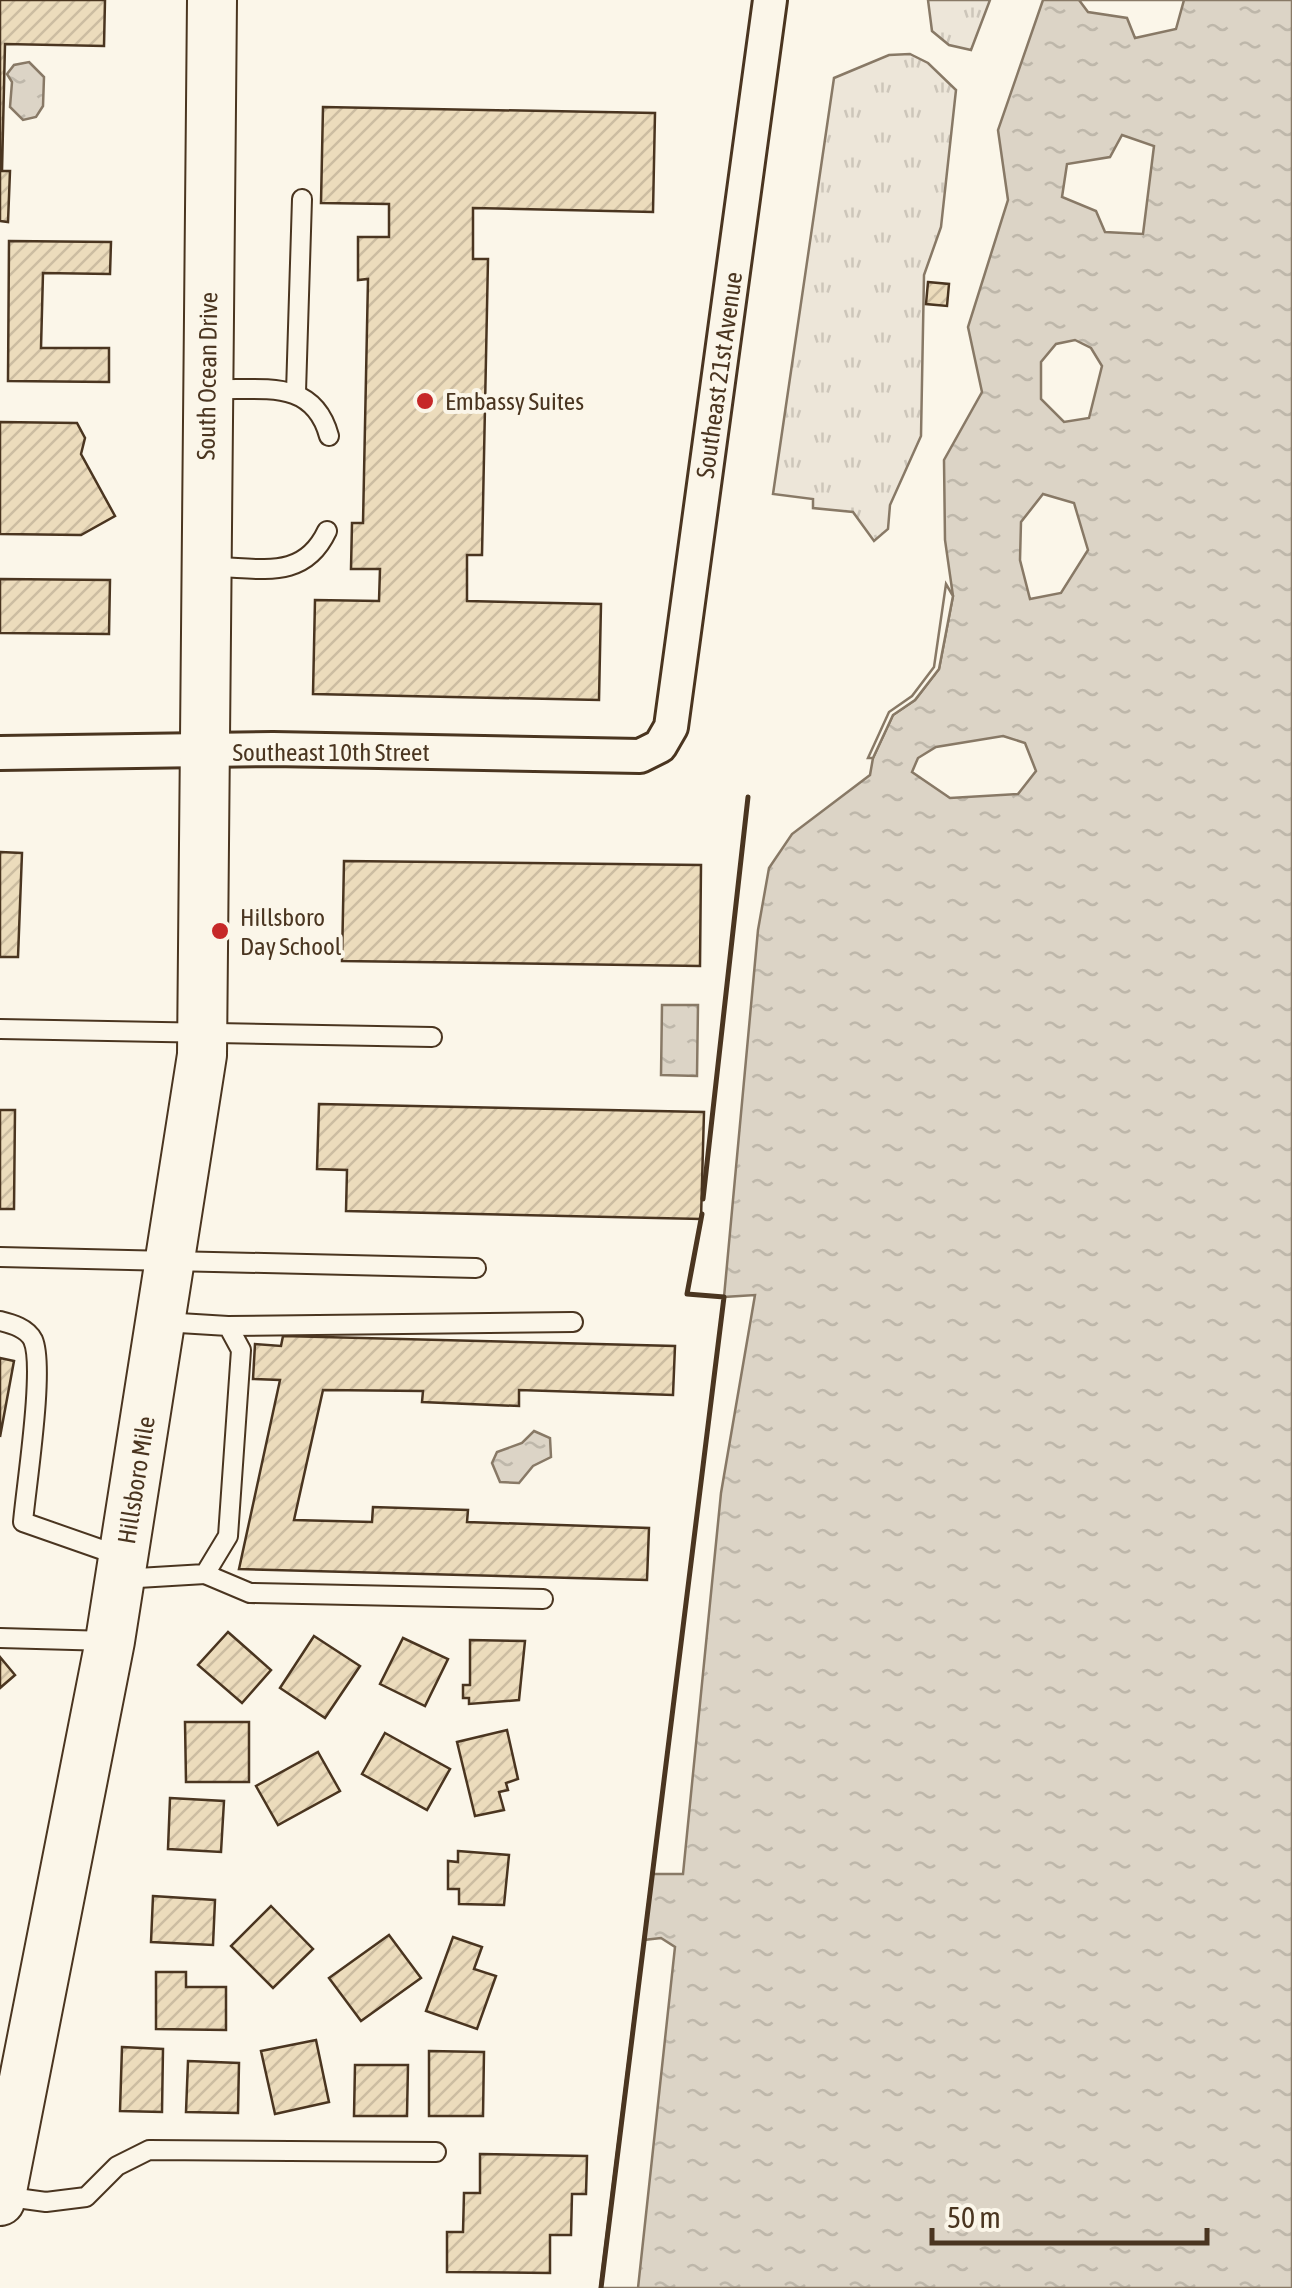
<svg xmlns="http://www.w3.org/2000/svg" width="1292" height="2288" viewBox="0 0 1292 2288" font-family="'Asap Condensed',sans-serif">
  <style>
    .grass { fill: url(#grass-tufts); stroke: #887966; stroke-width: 2.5 }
    .water { fill: url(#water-ripples); stroke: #887966; stroke-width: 2.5 }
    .pier { fill: #fbf6e9; stroke: #887966; stroke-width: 2.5 }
    .building { fill: url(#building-hatch); stroke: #4a3520; stroke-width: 2.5 }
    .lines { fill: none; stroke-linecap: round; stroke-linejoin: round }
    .service-casing { stroke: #4a3520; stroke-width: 22 }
    .minor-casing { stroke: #4a3520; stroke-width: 38 }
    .secondary-casing { stroke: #4a3520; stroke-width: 52 }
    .service { stroke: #fbf6e9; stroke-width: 18 }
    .minor { stroke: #fbf6e9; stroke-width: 32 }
    .secondary { stroke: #fbf6e9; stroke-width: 48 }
    .wall { stroke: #4a3520; stroke-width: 5 }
    .poi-dot { fill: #c62828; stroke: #fbf6e9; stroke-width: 4 }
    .labels { text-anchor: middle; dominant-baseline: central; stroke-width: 8; stroke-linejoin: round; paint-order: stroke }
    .street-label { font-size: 25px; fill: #4a3520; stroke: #fbf6e9 }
    .poi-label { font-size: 25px; fill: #4a3520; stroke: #fbf6e9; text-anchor: start }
  </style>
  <defs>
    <pattern id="grass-tufts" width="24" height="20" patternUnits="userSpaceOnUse" patternTransform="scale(2.5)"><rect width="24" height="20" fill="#ede6d9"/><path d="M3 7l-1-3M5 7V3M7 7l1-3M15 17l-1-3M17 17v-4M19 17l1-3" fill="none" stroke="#cdc6ba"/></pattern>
    <pattern id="water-ripples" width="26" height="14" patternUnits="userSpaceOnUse" patternTransform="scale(2.5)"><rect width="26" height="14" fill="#dcd4c6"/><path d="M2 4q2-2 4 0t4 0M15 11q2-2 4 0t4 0" fill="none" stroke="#beb7aa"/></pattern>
    <pattern id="building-hatch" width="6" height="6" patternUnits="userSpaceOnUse" patternTransform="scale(2.5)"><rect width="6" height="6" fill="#ecdcbc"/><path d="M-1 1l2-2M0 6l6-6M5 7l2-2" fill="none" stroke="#ccbda1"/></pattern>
  </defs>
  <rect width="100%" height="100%" fill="#fbf6e9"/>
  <g class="grass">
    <path d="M928,0H990L971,50L949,45L932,31Z"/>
    <path d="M910,54L928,63L956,90L941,227L924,275L921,436L890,505L888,529L874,541L853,512L813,508V499L773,494L834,78L889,55Z"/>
  </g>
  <g class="water">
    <path d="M1043,0H1292V2288H600L724,1297L758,930L769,868L792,834L870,775L873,758L893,715L915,700L939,669L953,596L945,540L944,460L982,392L968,327L1008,200L998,130Z"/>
    <path d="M29,62L44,77L43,106L36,117L23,120L10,107L12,82L7,74L14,65Z"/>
    <path d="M662,1005H698L697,1076L661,1075Z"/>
    <path d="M534,1431L550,1438L551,1457L533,1466L519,1483L500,1482L492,1463L497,1452L522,1443Z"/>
  </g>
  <g class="pier">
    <path d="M1079,0H1184L1176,29L1135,38L1127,18L1088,12Z"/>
    <path d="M1122,135L1154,146L1143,234L1105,232L1096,211L1062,197L1067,164L1110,157Z"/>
    <path d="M1075,340L1091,348L1102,366L1089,418L1064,422L1041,399V362L1056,344Z"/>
    <path d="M1043,494L1074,503L1088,550L1061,593L1030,599L1020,560L1021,522Z"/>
    <path d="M946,584L953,596L939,669L915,700L893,715L873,758H868L889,712L912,696L934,667Z"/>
    <path d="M1003,736L1025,743L1036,771L1018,794L950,798L912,772L918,758L936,747Z"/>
    <path d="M755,1295L721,1493L683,1874H652L724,1297Z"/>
    <path d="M661,1938L675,1947L638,2288H601L644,1940Z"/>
  </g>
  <g class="building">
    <path d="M0,0H105L104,46L5,44L2,171H10L8,222L0,221Z"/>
    <path d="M323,107L655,113L653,212L473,208V259H488L482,555H467V601L601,604L599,700L313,694L315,600L379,601L380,569H351L352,523H363L368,279L358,280V237H389V204L321,203Z"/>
    <path d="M9,241L111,242L110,274L43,273L41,348H109V382L8,381Z"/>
    <path d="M928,282L949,284L947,306L926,304Z"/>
    <path d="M0,422L77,423L85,438L81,454L115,516L81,535L0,534Z"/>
    <path d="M0,579L110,580L109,634L0,633Z"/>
    <path d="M0,852L22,853L18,957H0Z"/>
    <path d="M344,861L701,865L700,966L342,961Z"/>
    <path d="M319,1104L704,1112L701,1219L346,1211L347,1170L317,1169Z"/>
    <path d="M0,1110H15L14,1209H0Z"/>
    <path d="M283,1336L675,1346L673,1395L519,1390V1406L422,1402L423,1391L323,1390L294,1520L372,1522L373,1507L468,1510L467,1522L649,1528L647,1580L239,1569L280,1380L253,1379L255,1344L281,1346Z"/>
    <path d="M0,1358L14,1361L0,1437Z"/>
    <path d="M228,1632L271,1670L242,1703L198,1665Z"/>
    <path d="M314,1636L360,1666L325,1718L280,1688Z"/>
    <path d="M403,1638L448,1659L425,1706L380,1684Z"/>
    <path d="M470,1640L525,1641L519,1700L469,1704V1698H463V1685H470Z"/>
    <path d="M0,1657L15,1675L0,1688Z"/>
    <path d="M185,1722H249V1782H186Z"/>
    <path d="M507,1730L518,1779L506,1783L508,1790L499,1792L504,1810L475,1816L457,1742Z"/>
    <path d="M385,1733L450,1769L427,1810L362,1774Z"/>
    <path d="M318,1752L340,1791L278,1825L256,1786Z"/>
    <path d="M170,1798L224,1801L221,1852L168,1849Z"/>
    <path d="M458,1851L509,1855L504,1905L459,1904V1889H448V1861L458,1862Z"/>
    <path d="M153,1896L215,1900L213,1945L151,1942Z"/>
    <path d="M271,1906L313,1949L273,1988L231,1946Z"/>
    <path d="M389,1935L421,1978L361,2021L329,1978Z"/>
    <path d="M453,1937L482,1947L474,1969L496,1976L477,2029L426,2011Z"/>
    <path d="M156,1972H186V1987H226V2030L156,2029Z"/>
    <path d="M316,2040L329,2102L275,2114L261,2051Z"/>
    <path d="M122,2047L163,2049L162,2112L120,2111Z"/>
    <path d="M429,2051L484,2052L483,2116H429Z"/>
    <path d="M188,2061L239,2063L238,2113L186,2112Z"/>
    <path d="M355,2065H408L407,2116H354Z"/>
    <path d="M480,2154L587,2156L586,2194H572L571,2235H550V2273L447,2272V2232H463L464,2193H480Z"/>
  </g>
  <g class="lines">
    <g class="service-casing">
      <g id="service">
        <path d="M210,389C261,391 313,377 329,436"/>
        <path d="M296,392L302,199"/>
        <path d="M210,567C259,567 303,582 327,531"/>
        <path d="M0,1029L432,1037"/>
        <path d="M0,1257L476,1268"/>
        <path d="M0,1321C12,1324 27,1328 33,1340C45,1367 26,1487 23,1522L123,1557"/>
        <path d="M228,1326L573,1322"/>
        <path d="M205,1574L250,1593L543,1599"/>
        <path d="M121,1579L205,1574L228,1536L241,1350L228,1326L163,1322"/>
        <path d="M0,1638L109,1641"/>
        <path d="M2,2196L46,2202L86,2197L117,2166L149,2150L436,2152"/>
      </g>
    </g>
    <g class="minor-casing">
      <path id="minor" d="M0,753L273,749L640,756L660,746L671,727L770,0"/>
    </g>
    <g class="secondary-casing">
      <path id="secondary" d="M0,2201L110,1641L202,1055L212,0"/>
    </g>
    <use href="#service" class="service"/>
    <use href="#minor" class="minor"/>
    <use href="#secondary" class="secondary"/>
    <g class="wall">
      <path d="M703,1199L748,797"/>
      <path d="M601,2288L724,1297L687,1294L702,1214"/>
    </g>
  </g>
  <g class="poi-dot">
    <circle cx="425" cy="401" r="10"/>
    <circle cx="220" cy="931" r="10"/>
  </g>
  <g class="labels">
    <g class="street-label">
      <text transform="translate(719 375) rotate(-82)">Southeast 21st Avenue</text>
      <text transform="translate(207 376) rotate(-89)">South Ocean Drive</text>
      <text x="331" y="752">Southeast 10th Street</text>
      <text transform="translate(136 1480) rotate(-81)">Hillsboro Mile</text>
    </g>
    <g class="poi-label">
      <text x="445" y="401">Embassy Suites</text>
      <text x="240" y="917">Hillsboro<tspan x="240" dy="29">Day School</tspan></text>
    </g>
  </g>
  <path d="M932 2228v15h275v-15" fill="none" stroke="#4a3520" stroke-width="5"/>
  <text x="947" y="2228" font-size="30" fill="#4a3520" stroke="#fbf6e9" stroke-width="8" paint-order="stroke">50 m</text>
</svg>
